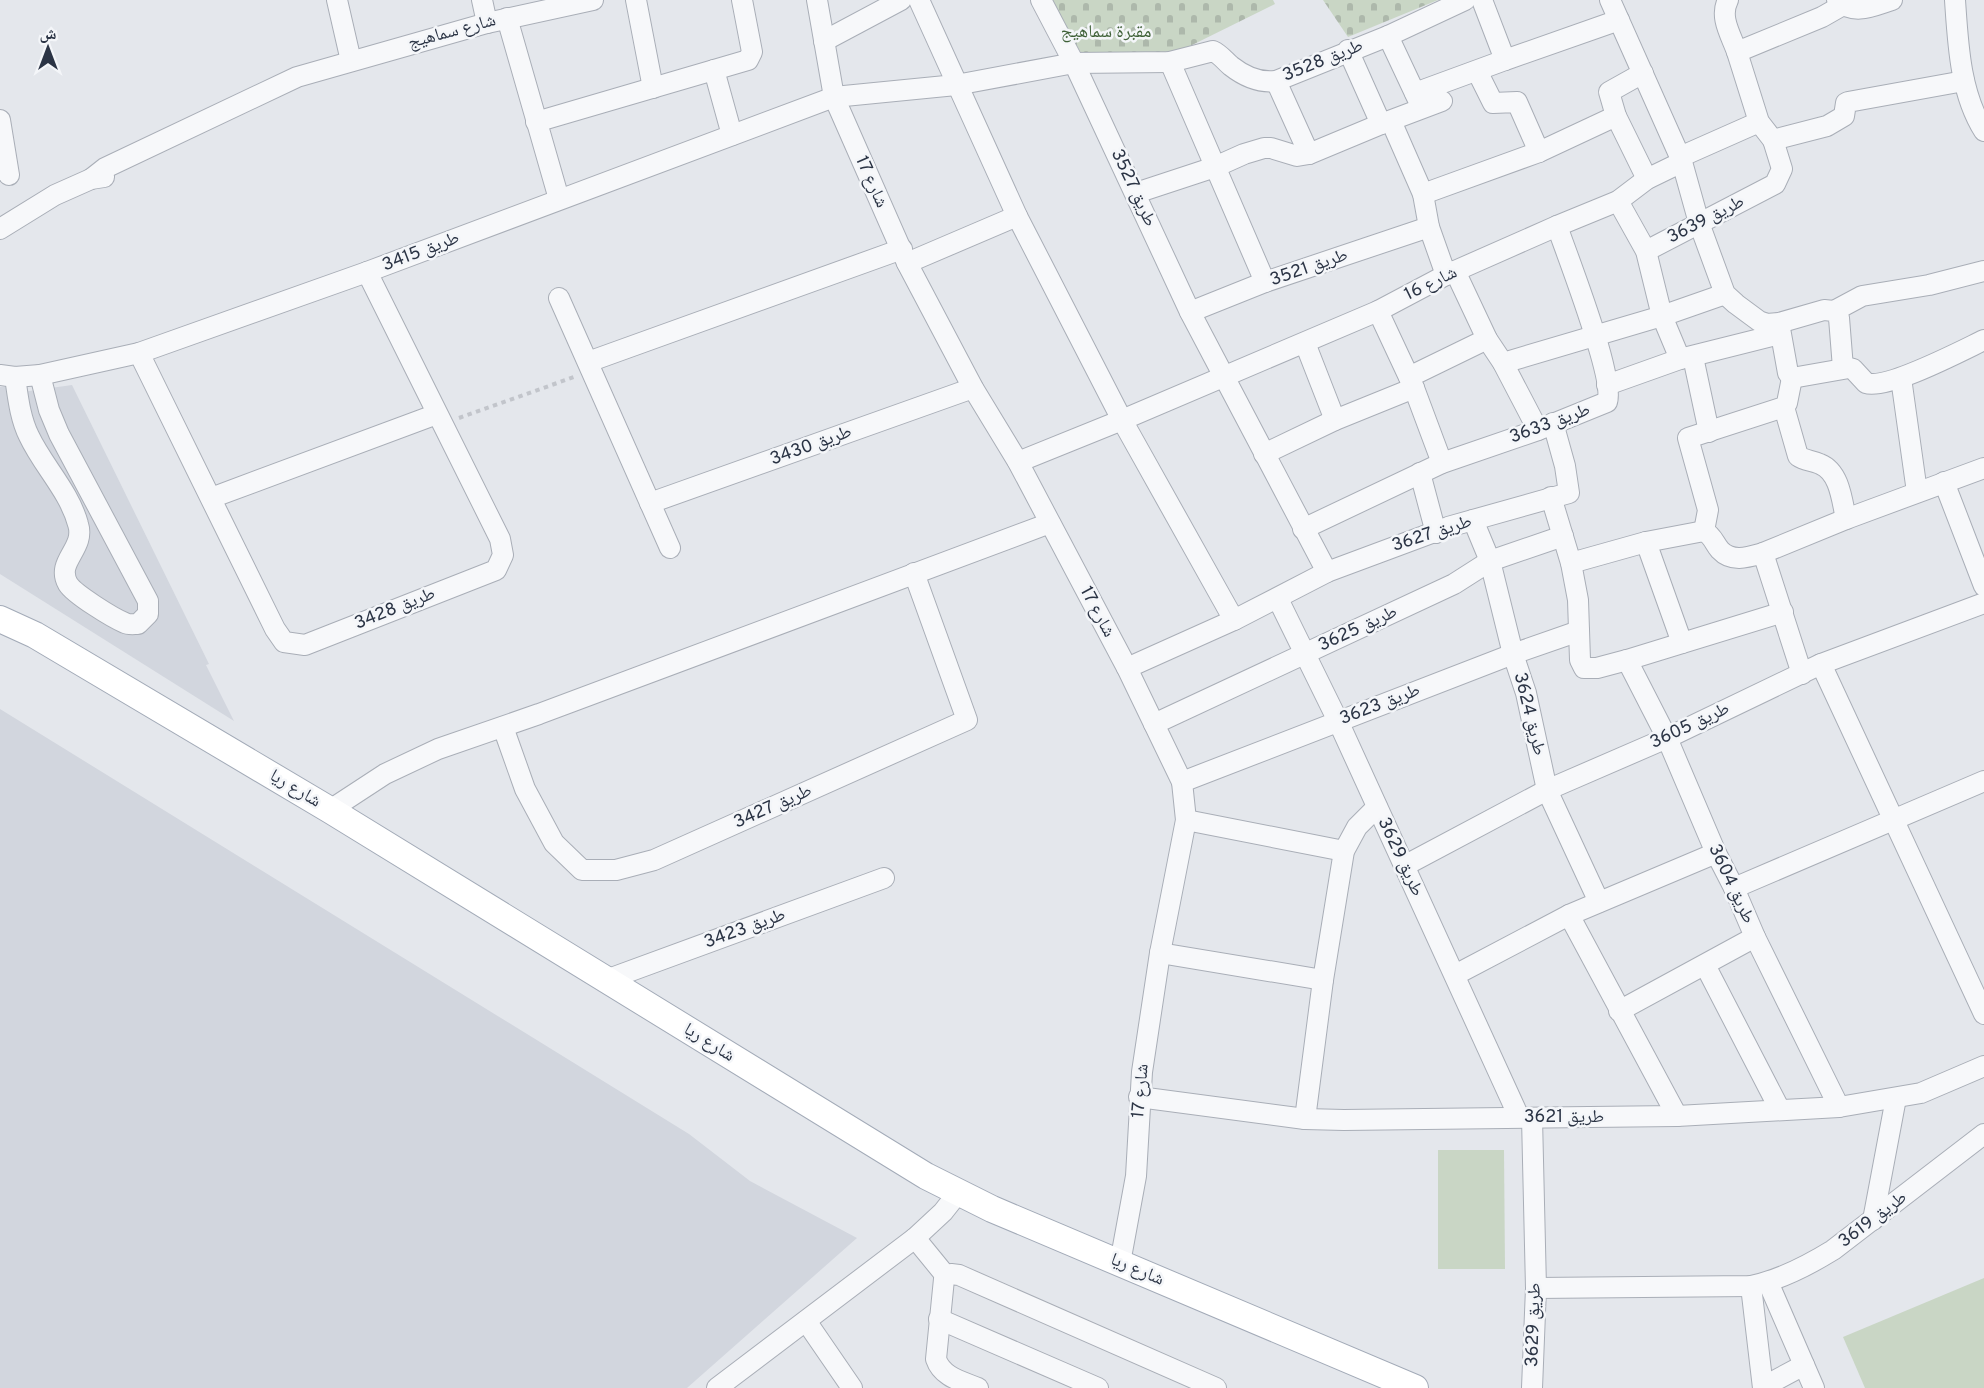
<svg xmlns="http://www.w3.org/2000/svg" width="1984" height="1388" viewBox="0 0 1984 1388" font-family="Overpass,'Noto Naskh Arabic',sans-serif">
  <style>
    .built { fill: #d2d6de }
    .cemetery { fill: url(#cemetery-stones) }
    .pitch { fill: #c9d6c5 }
    .lines { fill: none; stroke-linecap: round; stroke-linejoin: round }
    .minor-casing { stroke: #a9aeb7; stroke-width: 22 }
    .major-casing { stroke: #a3abb8; stroke-width: 28 }
    .path { stroke: #c2c5cb; stroke-width: 4; stroke-dasharray: 4.5 4.5; stroke-linecap: butt }
    .minor { stroke: #f7f8fa; stroke-width: 20 }
    .major { stroke: #fff; stroke-width: 26 }
    .labels { text-anchor: middle; dominant-baseline: central; stroke-width: 5; stroke-linejoin: round; paint-order: stroke }
    .street-label { font-size: 18px; fill: #2b3445; stroke: #f4f6f9 }
    .park-label { font-size: 18px; fill: #3f6138; stroke: #f4f6f9 }
  </style>
  <defs>
    <pattern id="cemetery-stones" width="16" height="16" patternUnits="userSpaceOnUse" patternTransform="scale(1.5)"><rect width="16" height="16" fill="#c9d6c5"/><path d="M2 7V4a2 2 0 0 1 4 0v3zM10 15v-3a2 2 0 0 1 4 0v3z" fill="#adb8ab"/></pattern>
  </defs>
  <rect width="100%" height="100%" fill="#e4e7ec"/>
  <g class="built">
    <path d="M72,385L209,664L206,665L234,721L0,574V387H7L8,394Z"/>
    <path d="M0,709L689,1134L750,1181L857,1238L687,1388H0Z"/>
  </g>
  <g class="cemetery">
    <path d="M1047,0H1273L1275,4L1182,50L1091,68Z"/>
    <path d="M1323,0H1438L1348,37Z"/>
  </g>
  <g class="pitch">
    <path d="M1438,1150H1504L1505,1269H1438Z"/>
    <path d="M1984,1278V1388H1865L1843,1337Z"/>
  </g>
  <g class="lines">
    <g class="minor-casing">
      <g id="minor">
        <path d="M337,0L351,61"/>
        <path d="M482,0L487,23"/>
        <path d="M636,0L653,88"/>
        <path d="M817,0L834,97L907,263L973,388L1018,462L1127,668L1182,782L1186,820L1160,953L1142,1072L1136,1176L1120,1263"/>
        <path d="M919,0L1017,216L1122,420L1234,620"/>
        <path d="M1041,0L1074,63L1190,312L1327,572"/>
        <path d="M1610,0L1680,157"/>
        <path d="M1728,0C1719,17 1731,35 1737,52"/>
        <path d="M1837,0C1854,16 1873,6 1892,0"/>
        <path d="M1955,0C1958,44 1960,93 1984,131"/>
        <path d="M1843,5L1822,17L1737,52L1759,122L1773,140L1827,126L1844,116L1846,103L1848,102L1964,81"/>
        <path d="M507,18L559,199"/>
        <path d="M1388,36L1420,104"/>
        <path d="M824,41L901,0"/>
        <path d="M1348,50L1381,124"/>
        <path d="M1505,60L1619,20"/>
        <path d="M1170,62L1265,282"/>
        <path d="M714,70L732,135"/>
        <path d="M1477,71L1493,103L1517,102L1539,152"/>
        <path d="M1643,73L1609,92L1616,116L1647,179"/>
        <path d="M1276,81L1309,154"/>
        <path d="M1415,93L1505,60L1482,0"/>
        <path d="M0,120L9,175"/>
        <path d="M1391,121L1423,194L1429,227L1446,275"/>
        <path d="M536,122L748,60L752,52L742,0"/>
        <path d="M1682,162L1699,223L1725,294L1736,304L1759,321L1767,324L1779,323L1824,310L1834,311L1839,318L1843,368"/>
        <path d="M91,179L105,168L297,77L487,23L593,0"/>
        <path d="M1136,193L1215,167L1244,154L1264,148H1271L1297,156L1309,154L1381,124L1442,101"/>
        <path d="M1423,194L1539,152L1616,116"/>
        <path d="M1618,201L1646,251L1662,316L1680,359"/>
        <path d="M0,229L55,195L91,179L104,177"/>
        <path d="M1646,251L1775,184L1782,169L1773,140"/>
        <path d="M907,263L1017,216"/>
        <path d="M1455,271L1487,339L1503,363L1538,430"/>
        <path d="M559,298L670,548"/>
        <path d="M1378,311L1414,388L1442,463"/>
        <path d="M1834,311L1862,296L1929,285L1984,271"/>
        <path d="M1190,312L1265,282L1429,227"/>
        <path d="M1779,323L1788,373L1792,378L1849,368L1853,369L1866,383C1887,390 1961,351 1984,340"/>
        <path d="M1305,343L1335,420"/>
        <path d="M139,353L275,629L284,642L305,645L496,570L503,555L500,539L367,272"/>
        <path d="M1693,357L1709,432"/>
        <path d="M588,362L902,249"/>
        <path d="M1503,363L1662,316L1725,294"/>
        <path d="M0,375L15,377L40,375L139,353L367,272L834,97L956,85L1074,63L1170,62L1213,51C1220,54 1225,61 1231,66C1245,77 1260,83 1276,81L1388,36L1465,0"/>
        <path d="M15,377C18,397 20,418 29,436C43,466 69,491 78,524C86,549 55,561 68,584C74,594 113,618 125,623C129,625 134,624 138,624L148,614V601L59,434L49,410L40,375"/>
        <path d="M1409,377L1487,339"/>
        <path d="M1901,378L1917,492"/>
        <path d="M1607,385L1680,359L1780,334"/>
        <path d="M1784,407L1798,456C1805,461 1812,460 1820,464C1840,472 1842,501 1846,519"/>
        <path d="M1264,454L1335,420L1414,388"/>
        <path d="M1018,462L1122,420L1378,311L1446,275L1557,226L1618,201L1647,179L1682,162L1680,157L1759,122"/>
        <path d="M1420,473L1436,533"/>
        <path d="M1944,482L1984,586"/>
        <path d="M1551,497L1571,563L1578,600L1580,660L1584,668H1597L1627,660L1783,612"/>
        <path d="M211,498L437,414"/>
        <path d="M650,503L973,388"/>
        <path d="M1473,520L1490,561L1513,654L1526,693L1547,790L1599,902"/>
        <path d="M1303,529L1442,463L1538,430L1607,402C1616,380 1567,255 1557,226"/>
        <path d="M1704,531L1708,510L1688,438L1784,407L1787,403L1792,378"/>
        <path d="M1646,542L1682,643"/>
        <path d="M1763,553L1846,519L1984,468"/>
        <path d="M1571,563L1646,542L1704,531C1713,536 1714,543 1720,550C1732,563 1749,557 1763,553L1802,674"/>
        <path d="M1278,599L1338,721L1519,1117"/>
        <path d="M1627,660L1667,738L1716,853L1734,888L1755,937L1839,1107"/>
        <path d="M1821,664L1984,1014"/>
        <path d="M1127,668L1234,620L1327,572L1448,527L1569,493L1565,466L1553,423"/>
        <path d="M1154,724L1454,584L1490,561L1563,536"/>
        <path d="M503,727L525,789L554,843L582,870H616L654,860L967,720L914,573"/>
        <path d="M1182,782L1513,654L1579,631"/>
        <path d="M330,810L385,774L438,749L539,714L1050,523"/>
        <path d="M1186,820L1344,851"/>
        <path d="M1404,866L1547,790L1667,738L1821,664L1984,603"/>
        <path d="M1734,888L1984,781"/>
        <path d="M1569,915L1677,1116"/>
        <path d="M1160,953L1323,980"/>
        <path d="M1705,965L1780,1110"/>
        <path d="M1455,975L1569,915L1716,853"/>
        <path d="M606,980L884,878"/>
        <path d="M1619,1011L1755,937"/>
        <path d="M1139,1097L1305,1119L1344,1120L1677,1116L1839,1107L1921,1093L1984,1066"/>
        <path d="M1305,1119L1323,980L1344,851L1357,827L1377,807"/>
        <path d="M1873,1220L1896,1098"/>
        <path d="M915,1238L946,1276"/>
        <path d="M1768,1282L1814,1388"/>
        <path d="M1751,1286L1763,1388"/>
        <path d="M1536,1288L1751,1286C1780,1280 1807,1266 1833,1250L1984,1134"/>
        <path d="M939,1319L1098,1388"/>
        <path d="M806,1321L852,1388"/>
        <path d="M1763,1387L1804,1365"/>
        <path d="M717,1388L915,1238L943,1212L958,1193"/>
        <path d="M978,1388C961,1381 942,1377 936,1359L944,1279L951,1274L959,1275L1216,1388"/>
        <path d="M1532,1388L1536,1288L1532,1118"/>
      </g>
    </g>
    <g class="major-casing">
      <path id="major" d="M0,619L35,635L330,810L926,1176L992,1209L1415,1388"/>
    </g>
    <path class="path" d="M459,418L574,377"/>
    <use href="#minor" class="minor"/>
    <use href="#major" class="major"/>
  </g>
  <g class="labels">
    <g class="street-label">
      <text transform="translate(452 32) rotate(-15)">شارع سماهيج</text>
      <text transform="translate(1323 61) rotate(-22)">طريق 3528</text>
      <text transform="translate(871 182) rotate(66)">شارع 17</text>
      <text transform="translate(1133 188) rotate(65)">طريق 3527</text>
      <text transform="translate(1706 220) rotate(-27)">طريق 3639</text>
      <text transform="translate(421 252) rotate(-21)">طريق 3415</text>
      <text transform="translate(1309 268) rotate(-19)">طريق 3521</text>
      <text transform="translate(1431 284) rotate(-26)">شارع 16</text>
      <text transform="translate(1550 424) rotate(-20)">طريق 3633</text>
      <text transform="translate(811 446) rotate(-20)">طريق 3430</text>
      <text transform="translate(1432 534) rotate(-18)">طريق 3627</text>
      <text transform="translate(395 609) rotate(-22)">طريق 3428</text>
      <text transform="translate(1097 612) rotate(62)">شارع 17</text>
      <text transform="translate(1358 629) rotate(-25)">طريق 3625</text>
      <text transform="translate(1380 705) rotate(-21)">طريق 3623</text>
      <text transform="translate(1529 714) rotate(76)">طريق 3624</text>
      <text transform="translate(1690 726) rotate(-25)">طريق 3605</text>
      <text transform="translate(295 789) rotate(31)">شارع ريا</text>
      <text transform="translate(773 807) rotate(-24)">طريق 3427</text>
      <text transform="translate(1400 857) rotate(65)">طريق 3629</text>
      <text transform="translate(1731 884) rotate(65)">طريق 3604</text>
      <text transform="translate(745 929) rotate(-20)">طريق 3423</text>
      <text transform="translate(709 1043) rotate(32)">شارع ريا</text>
      <text transform="translate(1141 1091) rotate(-85)">شارع 17</text>
      <text x="1564" y="1117">طريق 3621</text>
      <text transform="translate(1873 1220) rotate(-37)">طريق 3619</text>
      <text transform="translate(1137 1270) rotate(23)">شارع ريا</text>
      <text transform="translate(1534 1325) rotate(-88)">طريق 3629</text>
    </g>
    <g class="park-label">
      <text x="1106" y="32">مقبرة سماهيج</text>
    </g>
  </g>
  <g transform="translate(48 48)" stroke="#f4f6f9" stroke-width="4.5" paint-order="stroke">
  <path d="M0-4.5L10 22L0 15L-10 22Z" fill="#2b3445"/>
  <text y="-9" font-size="16" font-weight="bold" text-anchor="middle" fill="#2b3445">ش</text>
  </g>
</svg>
